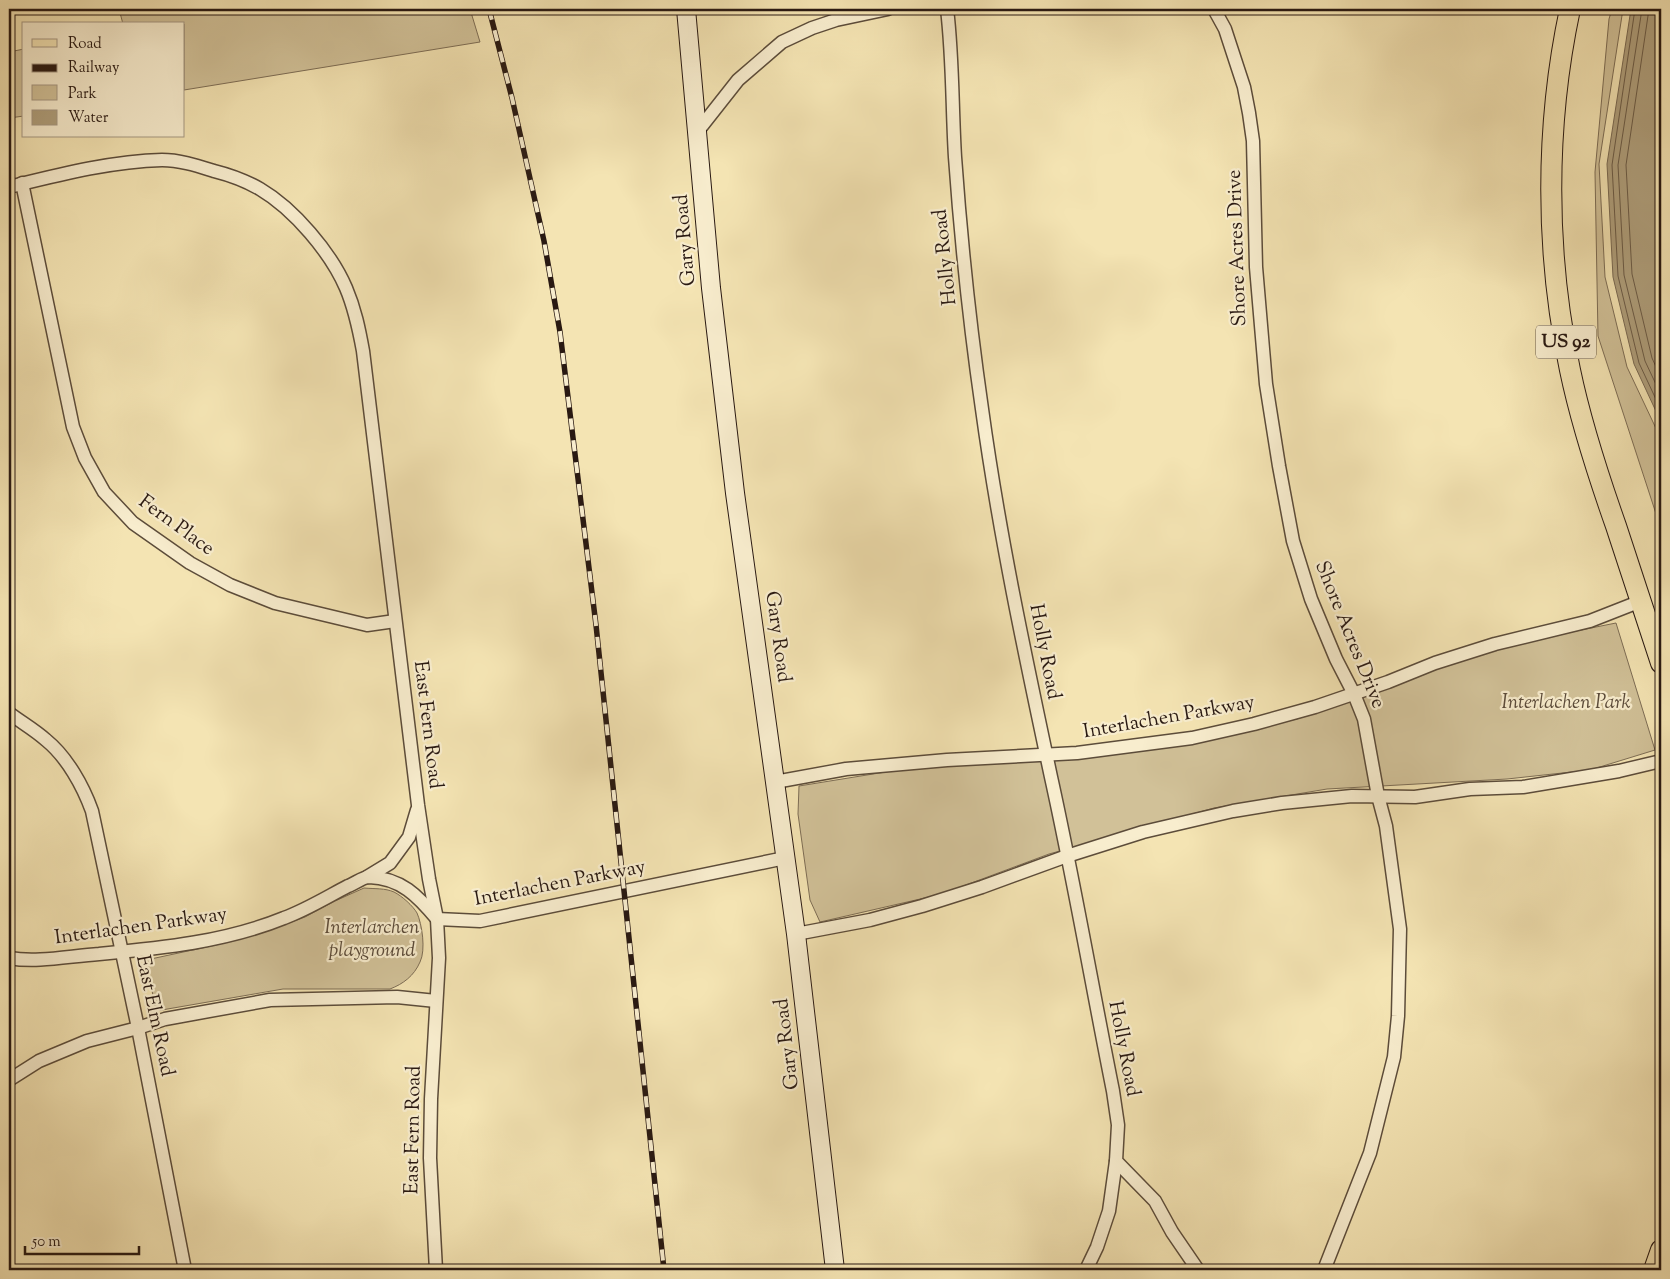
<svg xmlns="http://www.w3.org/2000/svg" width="1670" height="1279" viewBox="0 0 1670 1279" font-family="'Sorts Mill Goudy',serif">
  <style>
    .green { fill: #d1c198; stroke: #7d6d55 }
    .water { fill: #af9f7c; stroke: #796952 }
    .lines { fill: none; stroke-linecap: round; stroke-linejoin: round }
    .shore { stroke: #6c5c47; stroke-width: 1 }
    .minor-casing { stroke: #5c4c3a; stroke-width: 15 }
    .secondary-casing { stroke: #291912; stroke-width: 20 }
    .primary-casing { stroke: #291912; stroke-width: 22 }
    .minor { stroke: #f8edce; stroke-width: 12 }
    .secondary { stroke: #f8edce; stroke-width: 18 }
    .primary { stroke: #f4e4b3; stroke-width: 20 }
    .rail-casing { stroke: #291912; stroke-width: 5.5 }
    .rail { stroke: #f8edce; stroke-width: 4; stroke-dasharray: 11; stroke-linecap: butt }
    .labels { text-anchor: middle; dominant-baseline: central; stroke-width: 4.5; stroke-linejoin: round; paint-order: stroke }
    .shield { fill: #f8edce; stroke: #67594a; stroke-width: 1 }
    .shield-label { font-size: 19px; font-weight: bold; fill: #291912 }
    .street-label { font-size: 20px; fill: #291912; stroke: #f8edce }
    .park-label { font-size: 20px; font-style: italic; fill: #5b4b3a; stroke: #f8edce }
  </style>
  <rect width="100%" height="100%" fill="#f4e4b3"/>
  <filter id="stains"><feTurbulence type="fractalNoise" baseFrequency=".004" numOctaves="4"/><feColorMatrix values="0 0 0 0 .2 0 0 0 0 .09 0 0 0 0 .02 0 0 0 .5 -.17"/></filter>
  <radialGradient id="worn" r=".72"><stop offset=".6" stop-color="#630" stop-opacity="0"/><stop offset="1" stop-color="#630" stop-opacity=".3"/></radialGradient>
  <g class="green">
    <path d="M119,9H470L480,42L184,90V24H123Z"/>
    <path d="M1612,9H1623L1599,164L1605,277L1627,367L1661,439V529L1598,336L1595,172L1609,19Z"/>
    <path d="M24,49V116L9,118V52Z"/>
    <path d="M1616,623L1655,750L1590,770L1507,779L1327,789L1214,808L1049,854L942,894L820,922L810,900L798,814L799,786L904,769L1187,742L1297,719L1457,661L1541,638Z"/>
    <path d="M364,888C375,889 385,888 394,892C402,896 413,906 417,913C422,924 426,950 420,962C414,976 403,984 390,989H283L156,1011L146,960L216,945L264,932L305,917L335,901Z"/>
  </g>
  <path class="water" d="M1631,9H1661V422L1634,364L1613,277L1607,164Z"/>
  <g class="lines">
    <g class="shore">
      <path d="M1635,9L1612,165L1618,276L1639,363L1661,410"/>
      <path d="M1642,9L1618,165L1624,275L1645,361L1661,395"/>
      <path d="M1649,9L1626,165L1632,274L1652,358L1661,378"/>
    </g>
    <g class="minor-casing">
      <g id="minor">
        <path d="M947,9C953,58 952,108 955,157C961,241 970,326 982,409C999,533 1025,655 1051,777C1074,881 1092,986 1113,1091L1118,1125L1116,1161L1155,1201L1172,1232L1198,1270"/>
        <path d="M1214,9L1225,29L1244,87L1249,113L1253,141L1256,267L1266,384L1279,466L1293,541L1311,599L1336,659L1354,694L1364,719L1378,796L1386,826L1400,929L1398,1016L1394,1057L1370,1153L1324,1270"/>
        <path d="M697,132L738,80L782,42L812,28L836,20L888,9"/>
        <path d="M22,183L73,427L85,458L104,492L133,523L190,563L230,585L275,603L367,625L395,621"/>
        <path d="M9,187C58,175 112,161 162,160C180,160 198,166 214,171C230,175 246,181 260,189C294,209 331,253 346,288C355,309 359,329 363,351L418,805L429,879L437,919L439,958L431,1099L430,1158L436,1270"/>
        <path d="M9,713C21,722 35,730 46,740C67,757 83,786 92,811L138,1028L185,1270"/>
        <path d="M775,782L846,769L947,760L1077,753L1192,738L1254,724L1315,707L1388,682L1435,663L1495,644L1590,621L1641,601"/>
        <path d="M367,877L390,863L409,837L417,810"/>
        <path d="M796,934L870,920L922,906L982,887L1067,856L1143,832L1233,811L1282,803L1352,796L1415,797L1470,789L1523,787L1619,771L1661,761"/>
        <path d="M9,958C38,963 69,956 99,954C162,948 225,942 284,918C306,910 327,897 348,886C354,884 363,877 369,877C401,878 418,896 437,919L480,921L785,858"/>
        <path d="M9,1080L39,1061L87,1041L138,1028L165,1019L270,1000L397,997L436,1001"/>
        <path d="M1086,1270L1097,1247L1109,1211L1116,1161"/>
      </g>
    </g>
    <g class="secondary-casing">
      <path id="secondary" d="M686,9L711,288L735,493L796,934L835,1270"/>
    </g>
    <g class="primary-casing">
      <g id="primary">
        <path d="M1570,9C1545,126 1545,252 1570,370C1581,423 1598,475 1616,526C1631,572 1646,617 1661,663"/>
        <path d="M1654,1270L1661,1250"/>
      </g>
    </g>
    <use href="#minor" class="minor"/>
    <use href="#secondary" class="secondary"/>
    <use href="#primary" class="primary"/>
    <g class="rail-casing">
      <path id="rail" d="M489,9L512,98L544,241L560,332L596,625L664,1270"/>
    </g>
    <use href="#rail" class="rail"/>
  </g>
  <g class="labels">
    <rect class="shield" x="1536" y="325.5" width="60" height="33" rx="4"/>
    <g class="shield-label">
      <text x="1566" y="342">US 92</text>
    </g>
    <g class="street-label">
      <text transform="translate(686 240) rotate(-95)">Gary Road</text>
      <text transform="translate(1238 248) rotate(-92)">Shore Acres Drive</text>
      <text transform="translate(946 257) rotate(-96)">Holly Road</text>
      <text transform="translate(176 526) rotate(36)">Fern Place</text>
      <text transform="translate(1349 635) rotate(68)">Shore Acres Drive</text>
      <text transform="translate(777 637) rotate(82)">Gary Road</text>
      <text transform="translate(1044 652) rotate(79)">Holly Road</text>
      <text transform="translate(1169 718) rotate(-10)">Interlachen Parkway</text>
      <text transform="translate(427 725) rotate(83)">East Fern Road</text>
      <text transform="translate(560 884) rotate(-11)">Interlachen Parkway</text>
      <text transform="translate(141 927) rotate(-8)">Interlachen Parkway</text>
      <text transform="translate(154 1016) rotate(78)">East Elm Road</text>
      <text transform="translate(788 1044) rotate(-97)">Gary Road</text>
      <text transform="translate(1123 1049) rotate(79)">Holly Road</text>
      <text transform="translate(414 1130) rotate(-89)">East Fern Road</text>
    </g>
    <g class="park-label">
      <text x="1566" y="703">Interlachen Park</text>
      <text x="372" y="928">Interlarchen<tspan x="372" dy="23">playground</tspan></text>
    </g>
  </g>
  <rect width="1670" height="1279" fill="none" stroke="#f4e4b3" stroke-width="30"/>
  <rect x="10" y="10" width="1650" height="1259" fill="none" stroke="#291912" stroke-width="2.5"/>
  <rect x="15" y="15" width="1640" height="1249" fill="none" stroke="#291912"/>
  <rect x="22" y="22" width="162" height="115" fill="#f8edce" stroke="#a59883"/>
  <rect x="32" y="39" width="25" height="8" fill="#f4e4b3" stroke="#a59883"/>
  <text x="68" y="48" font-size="15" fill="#291912">Road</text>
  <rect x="32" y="64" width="25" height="8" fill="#291912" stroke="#a59883"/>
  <text x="68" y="72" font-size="15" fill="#291912">Railway</text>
  <rect x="32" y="85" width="25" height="15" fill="#d1c198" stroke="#a59883"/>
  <text x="68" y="98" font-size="15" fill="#291912">Park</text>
  <rect x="32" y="110" width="25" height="15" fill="#af9f7c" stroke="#a59883"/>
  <text x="68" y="122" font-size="15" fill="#291912">Water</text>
  <path d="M25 1246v8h114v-8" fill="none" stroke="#291912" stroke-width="2.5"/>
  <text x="32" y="1246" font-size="15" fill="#291912" stroke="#f8edce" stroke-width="4" paint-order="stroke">50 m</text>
  <rect width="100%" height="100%" filter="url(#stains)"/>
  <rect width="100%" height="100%" fill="url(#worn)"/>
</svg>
